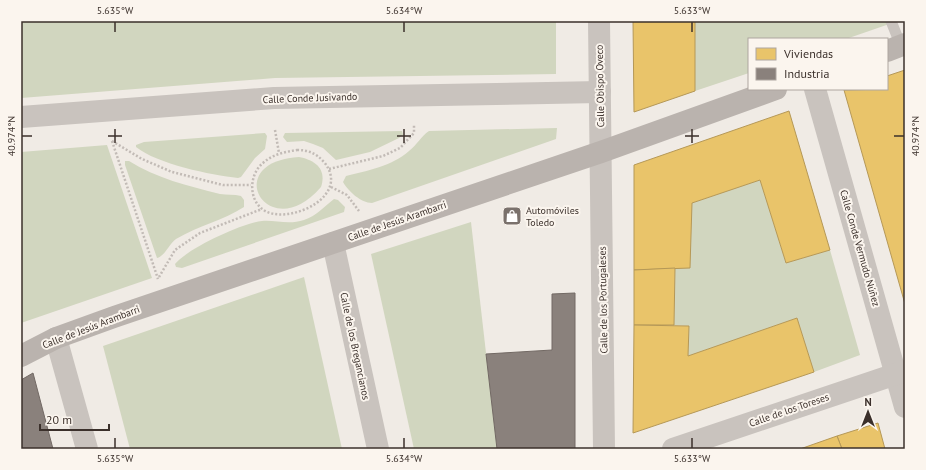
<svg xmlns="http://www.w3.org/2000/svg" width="926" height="470" viewBox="0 0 926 470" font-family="'PT Sans',sans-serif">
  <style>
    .green { fill: #d1d6bf }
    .homes { fill: #e9c46a; stroke: #b59857 }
    .industry { fill: #8a817c; stroke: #726964 }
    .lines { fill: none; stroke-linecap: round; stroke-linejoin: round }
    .path { stroke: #c2bbb6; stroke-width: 2.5; stroke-dasharray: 2 2; stroke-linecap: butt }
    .lane { stroke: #c9c3be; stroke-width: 11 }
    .street { stroke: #c9c3be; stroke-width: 22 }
    .secondary { stroke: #bab3ae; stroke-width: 22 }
    .ticks { fill: none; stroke: #3b302b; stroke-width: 1.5 }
    .labels { text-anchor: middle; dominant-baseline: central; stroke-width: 4; stroke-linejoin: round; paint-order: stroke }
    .street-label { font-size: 10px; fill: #3b302b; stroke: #fbf5ee }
    .poi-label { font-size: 10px; fill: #3b302b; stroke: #fbf5ee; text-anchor: start }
    .neatline { fill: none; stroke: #3b302b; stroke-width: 1.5 }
    .ticks-label { font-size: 10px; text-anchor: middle; fill: #3b302b }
  </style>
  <rect width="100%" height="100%" fill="#f0ebe5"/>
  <g class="green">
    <path d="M21,21H556V74L275,78L21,98Z"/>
    <path d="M695,21H898L846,39H749V73L695,91Z"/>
    <path d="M557,128L556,139L372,203C361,203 348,191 343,182L346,176C367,171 392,166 409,151C417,145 421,136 429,131Z"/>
    <path d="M402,131L403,135L399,138L370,152L336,160L323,148L313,144L304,141L287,142L283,137L285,133Z"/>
    <path d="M265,133L267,136L265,149L255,158L241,177L238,178C211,175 157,164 136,147V145L144,142Z"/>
    <path d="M107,145L152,278L21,323V152Z"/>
    <path d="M299,157C315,160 327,169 321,187C269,248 218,162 299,157Z"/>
    <path d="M125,161H129C156,178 188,186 220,194C227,195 234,194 241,196L244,200V207C224,220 198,226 176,239C169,244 165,256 157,258L125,165Z"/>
    <path d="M760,180L786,263L830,250L860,355L814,372L797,318L688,356L689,326L674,325L675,268L692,203Z"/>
    <path d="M334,199L338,200L345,207L344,212L182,268L176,267L175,264C187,249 242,223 262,221C276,220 289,225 304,220C316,216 324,207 334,199Z"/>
    <path d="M471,222L497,449H414L371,254Z"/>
    <path d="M304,277L342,449H130L103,346Z"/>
  </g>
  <g class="homes">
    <path d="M633,21H695V91L634,112Z"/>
    <path d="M905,70V304L844,90L887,89V76Z"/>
    <path d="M789,111L830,250L786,263L760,180L692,203L690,268L634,270V165Z"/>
    <path d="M675,268L674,325H634V270Z"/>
    <path d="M797,318L814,372L633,433L634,325L689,326L688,356Z"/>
    <path d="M878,423L885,449H842L837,436Z"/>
    <path d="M837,436L842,449H800Z"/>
  </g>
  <g class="industry">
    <path d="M575,293V449H497L486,354L552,350V294Z"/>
    <path d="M33,373L53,449H21V380Z"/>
  </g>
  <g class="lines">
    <g class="path">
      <path d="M275,130L279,153"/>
      <path d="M112,141L142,159L172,172L223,185H251"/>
      <path d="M112,141L158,279"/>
      <path d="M297,150C308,150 316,153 324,162C351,195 294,223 267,212C248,203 248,175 263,163C273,154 285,152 297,150Z"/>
      <path d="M329,169L383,156L400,148L414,133V125"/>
      <path d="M331,187L347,195L359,211"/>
      <path d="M159,277L175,250L200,233L262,209"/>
    </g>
    <path class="lane" d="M891,21L901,46"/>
    <g class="street">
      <path d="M599,21L604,449"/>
      <path d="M815,89L905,407"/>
      <path d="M21,117L274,98L600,92"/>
      <path d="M333,243L378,449"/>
      <path d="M56,338L87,449"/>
      <path d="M673,449L905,371"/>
    </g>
    <g class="secondary">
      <path d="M887,51L905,44"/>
      <path d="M21,356L56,338L114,317L601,152L776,89"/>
    </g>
  </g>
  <path class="ticks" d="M115,22V32M404,22V32M692,22V32M115,129V143M404,129V143M692,129V143M22,136H32M108,136H122M397,136H411M685,136H699M894,136H904M115,438V448M404,438V448M692,438V448"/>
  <defs>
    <g id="shop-square" transform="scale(1)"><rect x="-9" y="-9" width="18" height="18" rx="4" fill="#7a716c" stroke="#fbf5ee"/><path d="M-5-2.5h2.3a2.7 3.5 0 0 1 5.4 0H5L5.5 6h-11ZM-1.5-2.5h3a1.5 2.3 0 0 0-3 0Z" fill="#fff"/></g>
  </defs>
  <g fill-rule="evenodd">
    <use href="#shop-square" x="512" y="216"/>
  </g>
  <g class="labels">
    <g class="street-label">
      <text transform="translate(600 86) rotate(-91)">Calle Obispo Oveco</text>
      <text transform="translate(310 98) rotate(-2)">Calle Conde Jusivando</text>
      <text transform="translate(397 221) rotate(-19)">Calle de Jesús Arambarri</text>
      <text transform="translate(860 248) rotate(74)">Calle Conde Vermudo Núñez</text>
      <text transform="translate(603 300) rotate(-91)">Calle de los Portugaleses</text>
      <text transform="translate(91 327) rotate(-21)">Calle de Jesús Arambarri</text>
      <text transform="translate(355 346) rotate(78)">Calle de los Bregancianos</text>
      <text transform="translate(789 410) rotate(-19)">Calle de los Toreses</text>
    </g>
    <g class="poi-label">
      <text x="526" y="210">Automóviles<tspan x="526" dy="12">Toledo</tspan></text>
    </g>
  </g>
  <rect width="926" height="470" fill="none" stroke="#fbf5ee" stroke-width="44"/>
  <rect x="748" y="38" width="140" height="52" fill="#fbf5ee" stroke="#aea6a0"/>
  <rect x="756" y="48" width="20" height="12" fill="#e9c46a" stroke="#aea6a0"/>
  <text x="784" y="58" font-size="12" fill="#3b302b">Viviendas</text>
  <rect x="756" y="68" width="20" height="12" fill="#8a817c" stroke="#aea6a0"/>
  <text x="784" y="78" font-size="12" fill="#3b302b">Industria</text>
  <g transform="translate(868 412)" stroke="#fbf5ee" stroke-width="3" paint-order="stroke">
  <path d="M0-3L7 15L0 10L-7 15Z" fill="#3b302b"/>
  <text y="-6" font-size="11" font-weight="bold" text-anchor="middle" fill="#3b302b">N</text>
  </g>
  <path d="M40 424v6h69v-6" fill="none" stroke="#3b302b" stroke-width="2"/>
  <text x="46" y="424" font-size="12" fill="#3b302b" stroke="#fbf5ee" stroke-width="3" paint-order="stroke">20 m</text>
  <rect x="22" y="22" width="882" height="426" class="neatline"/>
  <g class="ticks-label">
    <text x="115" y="14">5.635°W</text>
    <text x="404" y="14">5.634°W</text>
    <text x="692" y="14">5.633°W</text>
    <text transform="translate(11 136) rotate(-90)" y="4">40.974°N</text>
    <text transform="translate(915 136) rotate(-90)" y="4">40.974°N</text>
    <text x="115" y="462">5.635°W</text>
    <text x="404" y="462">5.634°W</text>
    <text x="692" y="462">5.633°W</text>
  </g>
</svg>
